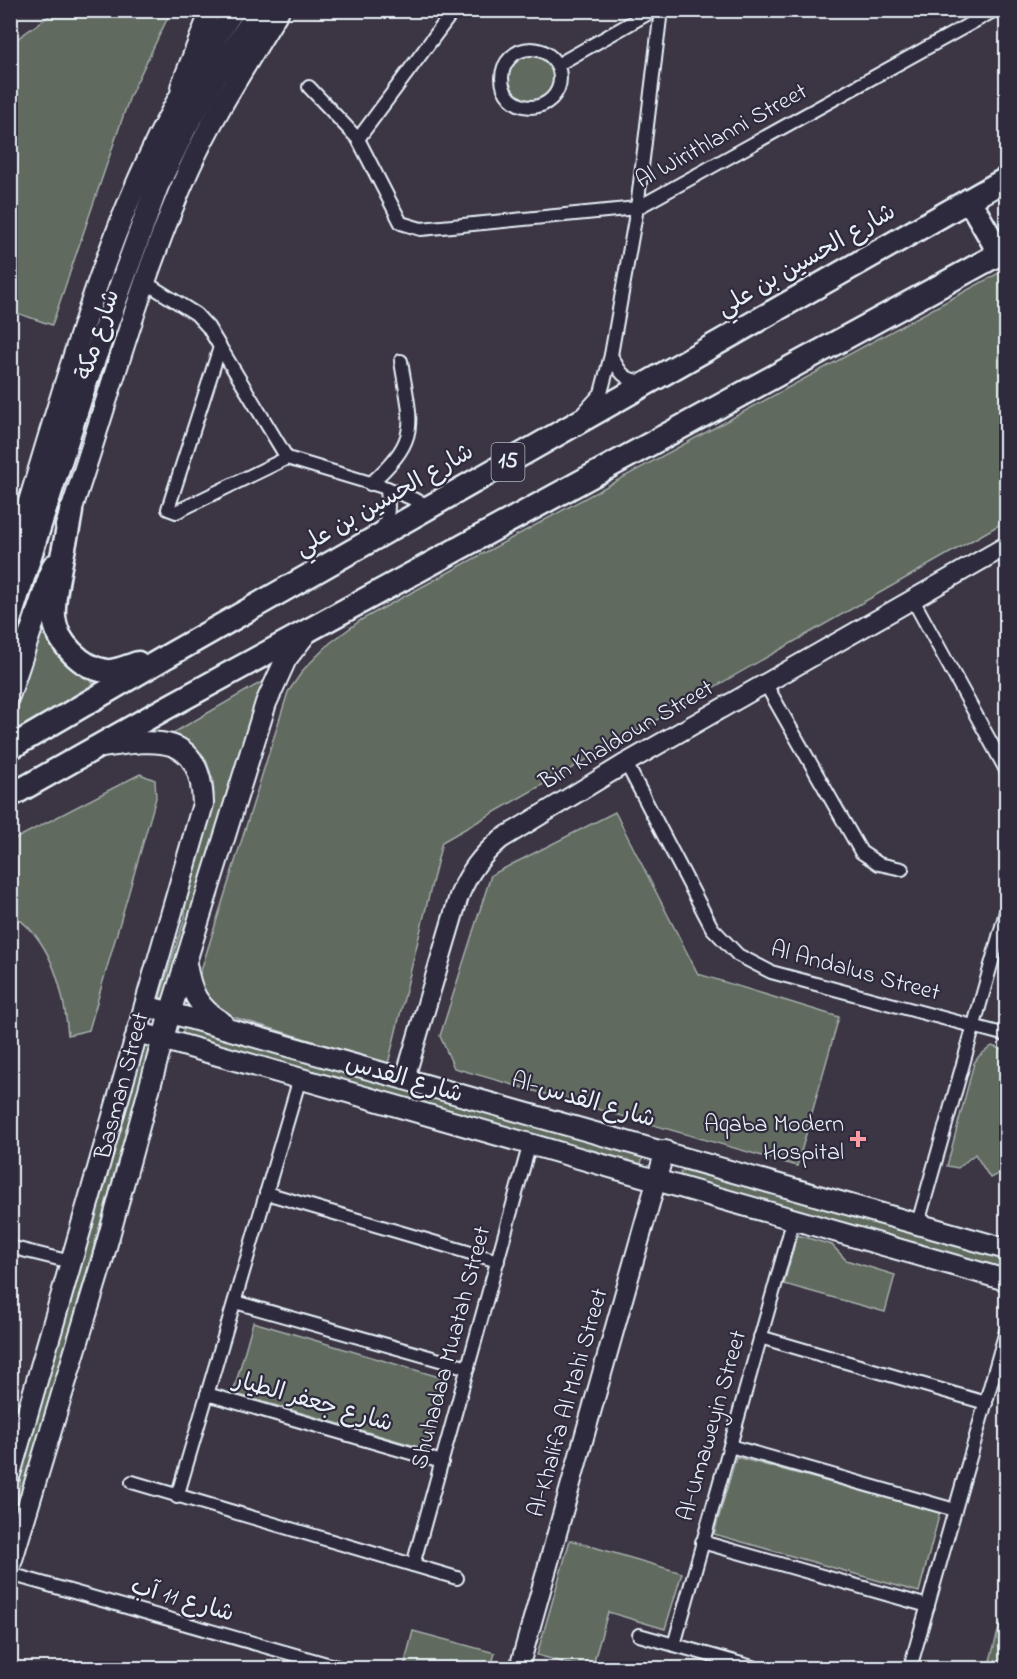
<svg xmlns="http://www.w3.org/2000/svg" width="1017" height="1679" viewBox="0 0 1017 1679" font-family="'Indie Flower','Playpen Sans Arabic',sans-serif">
  <style>
    .green { fill: #616a5e; stroke: #a4aeab; stroke-width: 1.5 }
    .lines { fill: none; stroke-linecap: round; stroke-linejoin: round }
    .street-casing { stroke: #e8f1f8; stroke-width: 16 }
    .secondary-casing { stroke: #e8f1f8; stroke-width: 22 }
    .primary-casing { stroke: #e8f1f8; stroke-width: 24 }
    .highway-casing { stroke: #e8f1f8; stroke-width: 27 }
    .street { stroke: #2f2a3d; stroke-width: 12 }
    .secondary { stroke: #2f2a3d; stroke-width: 18 }
    .primary { stroke: #2f2a3d; stroke-width: 20 }
    .highway { stroke: #2f2a3d; stroke-width: 22 }
    .poi-dot { fill: #ff9aa2; stroke: #2f2a3d; stroke-width: 2 }
    .labels { text-anchor: middle; dominant-baseline: central; stroke-width: 4.5; stroke-linejoin: round; paint-order: stroke }
    .shield { fill: #2f2a3d; stroke: #b0b5c0; stroke-width: 1.5 }
    .shield-label { font-size: 22px; font-weight: bold; fill: #e8f1f8 }
    .street-label { font-size: 24px; fill: #e8f1f8; stroke: #2f2a3d }
    .poi-label { font-size: 24px; fill: #e8f1f8; stroke: #2f2a3d; text-anchor: end }
  </style>
  <rect width="100%" height="100%" fill="#3c3543"/>
  <filter id="ink" filterUnits="userSpaceOnUse"><feTurbulence type="fractalNoise" baseFrequency=".0167" numOctaves="2"/><feDisplacementMap in="SourceGraphic" scale="12" xChannelSelector="R" yChannelSelector="G"/><feConvolveMatrix kernelMatrix="1 2 1 2 8 2 1 2 1" color-interpolation-filters="sRGB"/></filter>
  <g filter="url(#ink)">
    <g class="green">
      <path d="M56,11H171L130,96L52,325L11,311L10,44Z"/>
      <circle cx="531" cy="78" r="25"/>
      <path d="M1006,269V521L442,842L388,1064L227,1015L211,1002L198,980L288,692L304,669L330,643L361,620Z"/>
      <path d="M41,635H46L62,657L95,685L11,733L37,636Z"/>
      <path d="M265,680L166,999L160,997L185,917L186,888L214,796L213,780L206,760L192,744L173,733Z"/>
      <path d="M140,774L155,780L156,798L89,1030L68,1035C64,991 52,938 11,914V841Z"/>
      <path d="M615,812L698,974L839,1017L797,1166L454,1068L440,1036L491,875Z"/>
      <path d="M185,1024L644,1151L641,1164L182,1036Z"/>
      <path d="M153,1037L11,1539V1540V1516L20,1485L21,1469L140,1053Z"/>
      <path d="M992,1046L1006,1051V1170L990,1178L975,1154L958,1168L947,1166L974,1063L979,1056Z"/>
      <path d="M684,1170L1006,1258V1269L682,1177L680,1172Z"/>
      <path d="M797,1235L832,1245L846,1260L895,1275L885,1312L784,1284Z"/>
      <path d="M253,1322L446,1379L426,1449L233,1393Z"/>
      <path d="M736,1457L940,1512L919,1592L714,1534Z"/>
      <path d="M570,1540L682,1573L665,1629L608,1612L592,1668H583L537,1655Z"/>
      <path d="M1000,1624L1006,1626V1668H988Z"/>
      <path d="M413,1631L495,1653L491,1668L404,1666Z"/>
    </g>
    <g class="lines">
      <g class="street-casing">
        <g id="street">
          <circle cx="531" cy="78" r="29"/>
          <path d="M557,65L654,10"/>
          <path d="M309,87L358,139L401,223L421,229L637,208L995,10"/>
          <path d="M358,139L454,10"/>
          <path d="M143,281L196,314L208,327L287,458L387,488L430,506"/>
          <path d="M220,347L168,509L176,512L287,458"/>
          <path d="M611,355C619,371 624,382 644,381"/>
          <path d="M584,412L601,393L611,355L637,208L661,10"/>
          <path d="M370,484C422,437 411,425 401,361"/>
          <path d="M378,532C391,520 388,505 387,488"/>
          <path d="M912,598L1006,770"/>
          <path d="M765,683L861,852L879,864L902,869"/>
          <path d="M626,763L712,928L738,955L771,972L1006,1035"/>
          <path d="M266,1193L498,1261"/>
          <path d="M918,1223L1006,912"/>
          <path d="M10,1247L71,1262"/>
          <path d="M235,1302L468,1368"/>
          <path d="M760,1337L986,1403"/>
          <path d="M207,1394L442,1462"/>
          <path d="M730,1446L955,1510"/>
          <path d="M132,1482L457,1578"/>
          <path d="M177,1497L300,1078"/>
          <path d="M702,1542L928,1606"/>
          <path d="M413,1565L530,1143"/>
          <path d="M10,1574L341,1668"/>
          <path d="M639,1635L756,1668"/>
          <path d="M674,1645L794,1218"/>
          <path d="M910,1668L1006,1331"/>
        </g>
      </g>
      <g class="secondary-casing">
        <g id="secondary">
          <path d="M180,87L210,10"/>
          <path d="M405,1078L459,896C469,872 481,856 501,839L626,763L1006,546"/>
          <path d="M519,1668L665,1150"/>
        </g>
      </g>
      <g class="primary-casing">
        <g id="primary">
          <path d="M66,526C107,406 138,284 189,169C214,113 248,62 279,10"/>
          <path d="M10,563C58,413 100,240 176,103C194,71 214,41 234,10"/>
          <path d="M10,693L53,565"/>
          <path d="M186,964C191,992 197,1007 222,1022"/>
          <path d="M146,1006L1006,1249"/>
          <path d="M137,1032L1006,1280"/>
          <path d="M10,1474L203,804C201,732 157,739 102,747"/>
          <path d="M10,1566L101,1265L170,1013L266,703L286,659L308,631"/>
        </g>
      </g>
      <g class="highway-casing">
        <g id="highway">
          <path d="M969,200L1000,254"/>
          <path d="M71,511C67,540 52,591 54,617C56,642 82,668 106,671C115,672 129,666 138,663"/>
          <path d="M10,618L86,381L157,186L185,128L215,76L260,10"/>
          <path d="M10,748L171,654L1006,179"/>
          <path d="M10,796L166,708L1006,250"/>
        </g>
      </g>
      <use href="#street" class="street"/>
      <use href="#secondary" class="secondary"/>
      <use href="#primary" class="primary"/>
      <use href="#highway" class="highway"/>
    </g>
  </g>
  <path class="poi-dot" d="M855 1130h6v6h6v6h-6v6h-6v-6h-6v-6h6z"/>
  <g class="labels">
    <rect class="shield" x="491.5" y="443" width="33" height="38" rx="4.5"/>
    <g class="shield-label">
      <text x="508" y="462">15</text>
    </g>
    <g class="street-label">
      <text transform="translate(722 137) rotate(-29)">Al Wirithlanni Street</text>
      <text transform="translate(807 261) rotate(-30)">شارع الحسين بن علي</text>
      <text transform="translate(99 335) rotate(-72)">شارع مكة</text>
      <text transform="translate(385 501) rotate(-30)">شارع الحسين بن علي</text>
      <text transform="translate(627 736) rotate(-30)">Bin Khaldoun Street</text>
      <text transform="translate(855 972) rotate(15)">Al Andalus Street</text>
      <text transform="translate(404 1080) rotate(16)">شارع القدس</text>
      <text transform="translate(123 1086) rotate(-75)">Basman Street</text>
      <text transform="translate(583 1101) rotate(16)">Al-شارع القدس</text>
      <text transform="translate(452 1348) rotate(-75)">Shuhadaa Muatah Street</text>
      <text transform="translate(313 1403) rotate(16)">شارع جعفر الطيار</text>
      <text transform="translate(569 1403) rotate(-74)">Al-Khalifa Al Mahi Street</text>
      <text transform="translate(713 1426) rotate(-74)">Al-Umaweyin Street</text>
      <text transform="translate(182 1601) rotate(16)">شارع 11 آب</text>
    </g>
    <g class="poi-label">
      <text x="844" y="1125">Aqaba Modern<tspan x="844" dy="28">Hospital</tspan></text>
    </g>
  </g>
  <rect width="1017" height="1679" fill="none" stroke="#2f2a3d" stroke-width="36"/>
  <rect x="18" y="18" width="981" height="1643" fill="none" stroke="#e8f1f8" stroke-width="2" filter="url(#ink)"/>
</svg>
